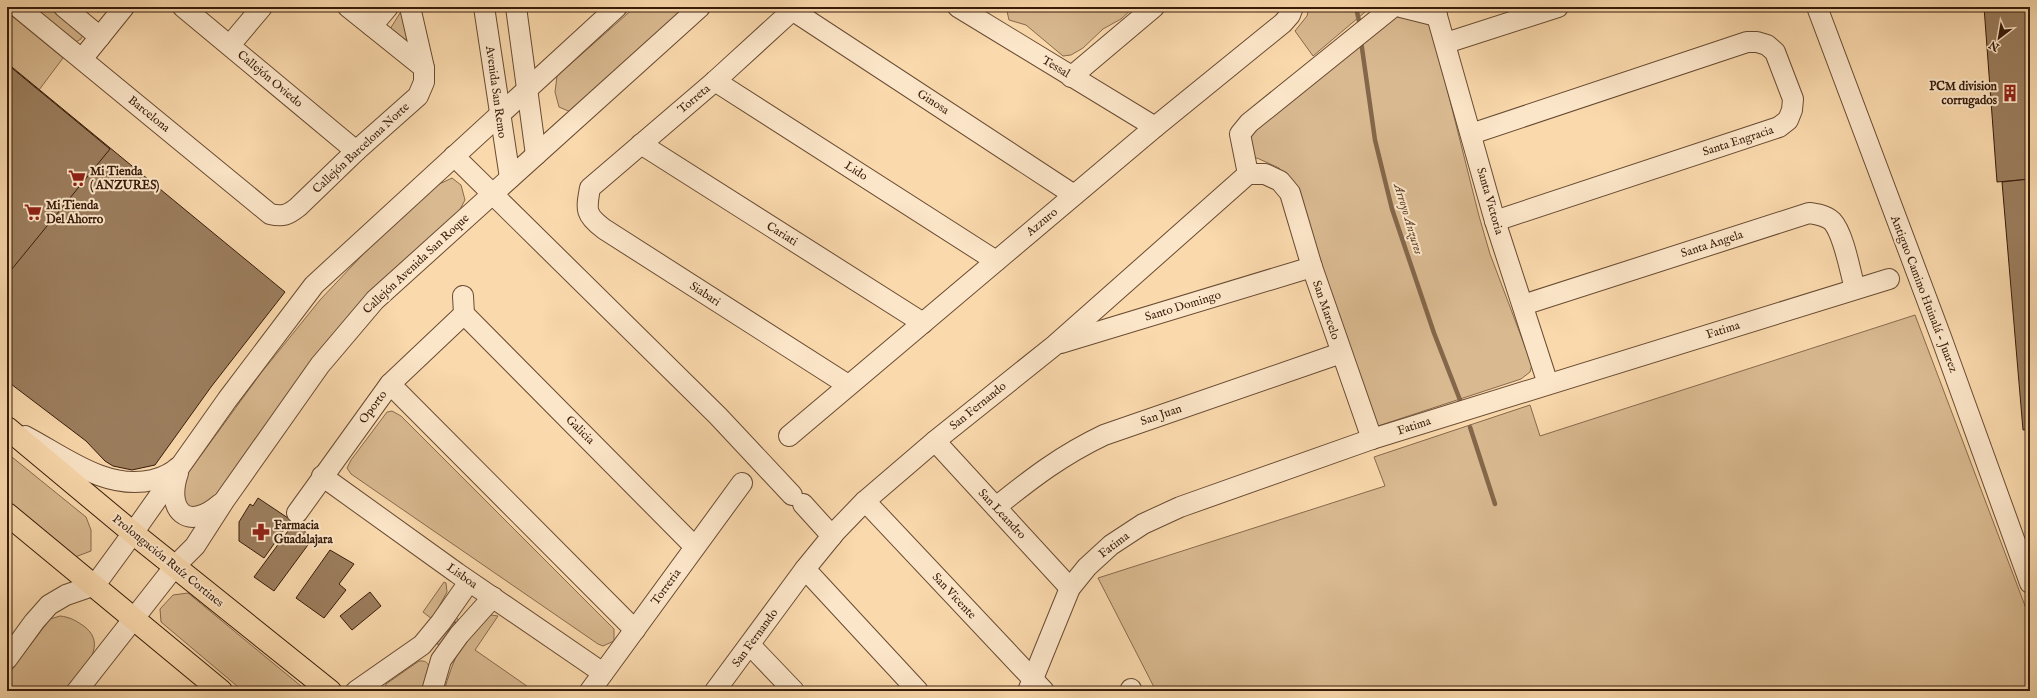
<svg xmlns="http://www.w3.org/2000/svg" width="2037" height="698" viewBox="0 0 2037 698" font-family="'IM FELL English',serif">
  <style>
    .green { fill: #d9b990; stroke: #886a4d }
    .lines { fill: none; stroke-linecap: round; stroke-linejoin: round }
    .stream { stroke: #84674a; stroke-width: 4.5 }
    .building { fill: #9c7e5e; stroke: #371c0a }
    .minor-casing { stroke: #684b32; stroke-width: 22 }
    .major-casing { stroke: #371c0a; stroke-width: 24 }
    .minor { stroke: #fce6c9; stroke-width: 20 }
    .major { stroke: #fad9ac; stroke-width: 22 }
    .labels { text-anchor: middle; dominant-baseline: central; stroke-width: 4; stroke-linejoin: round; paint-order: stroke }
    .street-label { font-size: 12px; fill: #371c0a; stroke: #fce6c9 }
    .poi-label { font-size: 12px; font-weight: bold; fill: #371c0a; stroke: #fce6c9; text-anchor: start }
    .water-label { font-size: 13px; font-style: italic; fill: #64482f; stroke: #fce6c9 }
  </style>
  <rect width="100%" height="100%" fill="#fad9ac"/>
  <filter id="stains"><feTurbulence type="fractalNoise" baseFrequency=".005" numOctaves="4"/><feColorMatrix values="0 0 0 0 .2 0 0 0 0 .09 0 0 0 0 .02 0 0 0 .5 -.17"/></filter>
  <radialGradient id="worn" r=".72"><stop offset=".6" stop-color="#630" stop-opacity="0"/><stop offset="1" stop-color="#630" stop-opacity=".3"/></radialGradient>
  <g class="green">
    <path d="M34,7H50L81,33L83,35L81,39L74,43L35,10Z"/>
    <path d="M86,7H107L98,12Z"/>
    <path d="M635,7H690L573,113L559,107L555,92L557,76Z"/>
    <path d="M1006,7H1134L1121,19L1103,29L1083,48L1071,55L1063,56L1026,25L1009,20Z"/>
    <path d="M1309,7H1371L1313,56L1295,31L1307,16Z"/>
    <path d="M402,10L408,40L407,41L390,29Z"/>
    <path d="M7,12L63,58L39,90L7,64Z"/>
    <path d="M1393,14L1431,25L1479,216L1490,254L1532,365L1530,372L1521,379L1375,427L1317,259L1299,188L1279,168L1257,158L1250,162L1245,135Z"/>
    <path d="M452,178L461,185L465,200L458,213L210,505L194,510L182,501L183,480L261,373L320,300L401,214L433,187Z"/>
    <path d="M1915,315L2030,619V691H1156L1098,578L1385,486L1374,457L1530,405L1540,436Z"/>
    <path d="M392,411L401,416L614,629V641L603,646L598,644L351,474L347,468L351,460L387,412Z"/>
    <path d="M7,453L86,517L91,530V551L75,557L7,501Z"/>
    <path d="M444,582L446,583L447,592L432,619L423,612Z"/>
    <path d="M188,593L307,691H243L161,622L160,609L173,595Z"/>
    <path d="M491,615L498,616L475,650L534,691H444C452,664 464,628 491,615Z"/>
    <path d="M60,616C70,617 77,621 85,627C110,647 79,674 65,691H7V676L50,619Z"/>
    <path d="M455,617L458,619V624L444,645H438L437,641Z"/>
    <path d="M419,661C437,659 426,682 423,691H388L385,688L386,684Z"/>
  </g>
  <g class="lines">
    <g class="stream">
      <path d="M1356,7L1359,21"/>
      <path d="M1361,41L1375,140L1392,209L1434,333L1460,400"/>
      <path d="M1470,427L1495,504"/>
    </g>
  </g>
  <g class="building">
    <path d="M1984,7H2030V179L1997,182Z"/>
    <path d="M7,63L285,292L211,387L155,465L132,470L113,466L105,461L86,441L7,381Z"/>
    <path d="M7,64L110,149L7,275Z"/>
    <path d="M2030,179V429L2023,430L2002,182Z"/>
    <path d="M258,498L291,520L264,558L239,541V522L250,504L253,506Z"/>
    <path d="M294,523L313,538L274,591L254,577Z"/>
    <path d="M330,550L354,564L339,584L346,590L324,618L296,598Z"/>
    <path d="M370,592L381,606L352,630L340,616Z"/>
    <path d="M449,619L457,623L451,633L443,628Z"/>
  </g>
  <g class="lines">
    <g class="minor-casing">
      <g id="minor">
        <path d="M18,7L270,214C283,217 288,215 298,207L356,151L418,96L424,82V68L410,7"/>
        <path d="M64,7L100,37"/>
        <path d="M183,7L356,151"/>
        <path d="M348,7L424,68"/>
        <path d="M484,7L510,178"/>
        <path d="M516,7L536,155"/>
        <path d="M796,7L715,81L590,188C586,210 585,215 604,229L848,385"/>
        <path d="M958,7L1155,127"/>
        <path d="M1401,7L1437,16"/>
        <path d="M1817,7L1941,337L2030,583"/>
        <path d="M792,10L1074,195"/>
        <path d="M1437,16L1495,221L1548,384"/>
        <path d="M372,26L388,7"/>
        <path d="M1446,43L1558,7"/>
        <path d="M230,45L262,7"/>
        <path d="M82,59L124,7"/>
        <path d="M1071,77L1154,7"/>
        <path d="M715,81L996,261"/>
        <path d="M1471,134L1747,42H1757L1767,45L1775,52L1793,99L1792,110L1788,120L1779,127L1495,221"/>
        <path d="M641,144L923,323"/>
        <path d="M454,156L718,416L792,495"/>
        <path d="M1248,174L1240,134L1249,123L1393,7"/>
        <path d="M463,296L464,314"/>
        <path d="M1523,305L1809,213C1817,214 1825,215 1832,221C1844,234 1850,271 1855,289"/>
        <path d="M464,314L695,547"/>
        <path d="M1061,343L1312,267"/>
        <path d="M390,384L635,630"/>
        <path d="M25,436C65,457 106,491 153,480C162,477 170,475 177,468"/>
        <path d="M789,436L1155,127L1283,23L1290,15L1293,7"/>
        <path d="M935,441L1070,588"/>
        <path d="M178,473C165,511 188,532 220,504"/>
        <path d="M322,476L457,573L603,673"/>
        <path d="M865,501L1044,691"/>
        <path d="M803,504L832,536"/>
        <path d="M996,507C1032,478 1062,455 1104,435L1341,353"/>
        <path d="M297,513L390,384L464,314"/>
        <path d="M805,569L918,691"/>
        <path d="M750,645L794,691"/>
        <path d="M7,659L34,622L49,605L66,595L95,585L133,533L227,400L314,285L617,7"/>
        <path d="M77,691L175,566L195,546L224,501L320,365L375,300L700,7"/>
        <path d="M356,691L422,645L441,622L469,582"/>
        <path d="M432,691L441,660L459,635L493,597"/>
        <path d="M590,691L742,483"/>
        <path d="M715,691L805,569L836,531L865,501L935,441L1055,345L1248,174H1265L1280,181L1290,193L1312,267L1372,439"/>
        <path d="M1028,691L1070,588L1087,567L1111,545L1143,524L1180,507L1372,439L1889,279"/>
        <path d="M1130,691L1131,689"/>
      </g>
    </g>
    <g class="major-casing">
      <g id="major">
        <path d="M7,428L133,533L330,691"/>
        <path d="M7,514L221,691"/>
      </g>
    </g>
    <use href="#minor" class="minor"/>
    <use href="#major" class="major"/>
  </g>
  <defs>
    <g id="building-bare" transform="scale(1.38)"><path d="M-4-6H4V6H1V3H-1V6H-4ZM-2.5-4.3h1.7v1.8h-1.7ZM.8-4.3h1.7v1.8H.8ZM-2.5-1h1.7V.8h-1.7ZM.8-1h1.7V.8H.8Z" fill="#8f2418" stroke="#fce6c9" stroke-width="2.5" paint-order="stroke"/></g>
    <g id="supermarket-bare" transform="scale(1.38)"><path d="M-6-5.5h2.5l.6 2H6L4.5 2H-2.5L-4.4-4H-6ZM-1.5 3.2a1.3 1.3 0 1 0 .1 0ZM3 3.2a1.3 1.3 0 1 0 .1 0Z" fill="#8f2418" stroke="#fce6c9" stroke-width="2.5" paint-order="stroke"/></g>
    <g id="pharmacy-bare" transform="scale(1.38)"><path d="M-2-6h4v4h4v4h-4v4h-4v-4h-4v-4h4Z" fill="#8f2418" stroke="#fce6c9" stroke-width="2.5" paint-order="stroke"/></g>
  </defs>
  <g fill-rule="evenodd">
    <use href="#building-bare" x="2010" y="93"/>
    <use href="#supermarket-bare" x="77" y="178"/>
    <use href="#supermarket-bare" x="33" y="212"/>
    <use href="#pharmacy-bare" x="261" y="532"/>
  </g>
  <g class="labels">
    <g class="street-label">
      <text transform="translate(1056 67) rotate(31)">Tessal</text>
      <text transform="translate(270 79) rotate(40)">Callejón Oviedo</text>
      <text transform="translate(496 92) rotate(82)">Avenida San Remo</text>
      <text transform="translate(694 99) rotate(-40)">Torreta</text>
      <text transform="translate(933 102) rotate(33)">Ginosa</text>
      <text transform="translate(149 114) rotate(39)">Barcelona</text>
      <text transform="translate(1738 141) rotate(-18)">Santa Engracia</text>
      <text transform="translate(361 148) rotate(-43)">Callejón Barcelona Norte</text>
      <text transform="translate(856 171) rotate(33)">Lido</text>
      <text transform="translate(1490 201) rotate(74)">Santa Victoria</text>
      <text transform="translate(1042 222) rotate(-40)">Azzuro</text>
      <text transform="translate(782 234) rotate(32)">Cariati</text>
      <text transform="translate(1712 244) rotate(-18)">Santa Angela</text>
      <text transform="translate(416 264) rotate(-43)">Callejón Avenida San Roque</text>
      <text transform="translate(705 294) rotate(33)">Siabari</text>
      <text transform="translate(1924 294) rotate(69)">Antiguo Camino Huinalá - Juarez</text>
      <text transform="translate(1183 306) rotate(-17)">Santo Domingo</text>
      <text transform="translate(1326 310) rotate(71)">San Marcelo</text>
      <text transform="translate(1723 330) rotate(-17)">Fatima</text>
      <text transform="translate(978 406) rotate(-39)">San Fernando</text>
      <text transform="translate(373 407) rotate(-53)">Oporto</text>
      <text transform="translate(1161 415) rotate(-19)">San Juan</text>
      <text transform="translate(1414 426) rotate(-18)">Fatima</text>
      <text transform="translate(580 430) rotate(45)">Galicia</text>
      <text transform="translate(1002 514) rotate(47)">San Leandro</text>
      <text transform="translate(1114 545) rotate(-37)">Fatima</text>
      <text transform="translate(168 561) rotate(39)">Prolongación Ruíz Cortines</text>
      <text transform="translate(462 576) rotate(35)">Lisboa</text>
      <text transform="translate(666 587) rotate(-54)">Torreria</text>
      <text transform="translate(954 596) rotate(47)">San Vicente</text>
      <text transform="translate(755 638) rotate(-54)">San Fernando</text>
    </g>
    <g class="poi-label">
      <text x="1997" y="86" text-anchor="end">PCM division<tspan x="1997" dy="14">corrugados</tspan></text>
      <text x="90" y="171">Mi Tienda<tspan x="90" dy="14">( ANZURES)</tspan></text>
      <text x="46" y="205">Mi Tienda<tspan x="46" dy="14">Del Ahorro</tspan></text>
      <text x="274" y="525">Farmacia<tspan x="274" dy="14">Guadalajara</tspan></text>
    </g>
    <g class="water-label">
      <text transform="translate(1408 219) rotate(73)">Arroyo Anzures</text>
    </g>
  </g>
  <rect width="2037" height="698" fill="none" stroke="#fad9ac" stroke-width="24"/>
  <rect x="8" y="8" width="2021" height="682" fill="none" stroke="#371c0a" stroke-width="2"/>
  <rect x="12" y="12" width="2013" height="674" fill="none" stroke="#371c0a"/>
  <g transform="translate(1999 38) rotate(211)" stroke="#fce6c9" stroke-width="3" paint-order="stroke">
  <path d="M0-3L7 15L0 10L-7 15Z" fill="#371c0a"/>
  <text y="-6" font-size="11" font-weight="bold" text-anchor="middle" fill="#371c0a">N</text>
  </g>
  <rect width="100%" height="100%" filter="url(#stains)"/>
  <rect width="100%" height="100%" fill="url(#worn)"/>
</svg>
